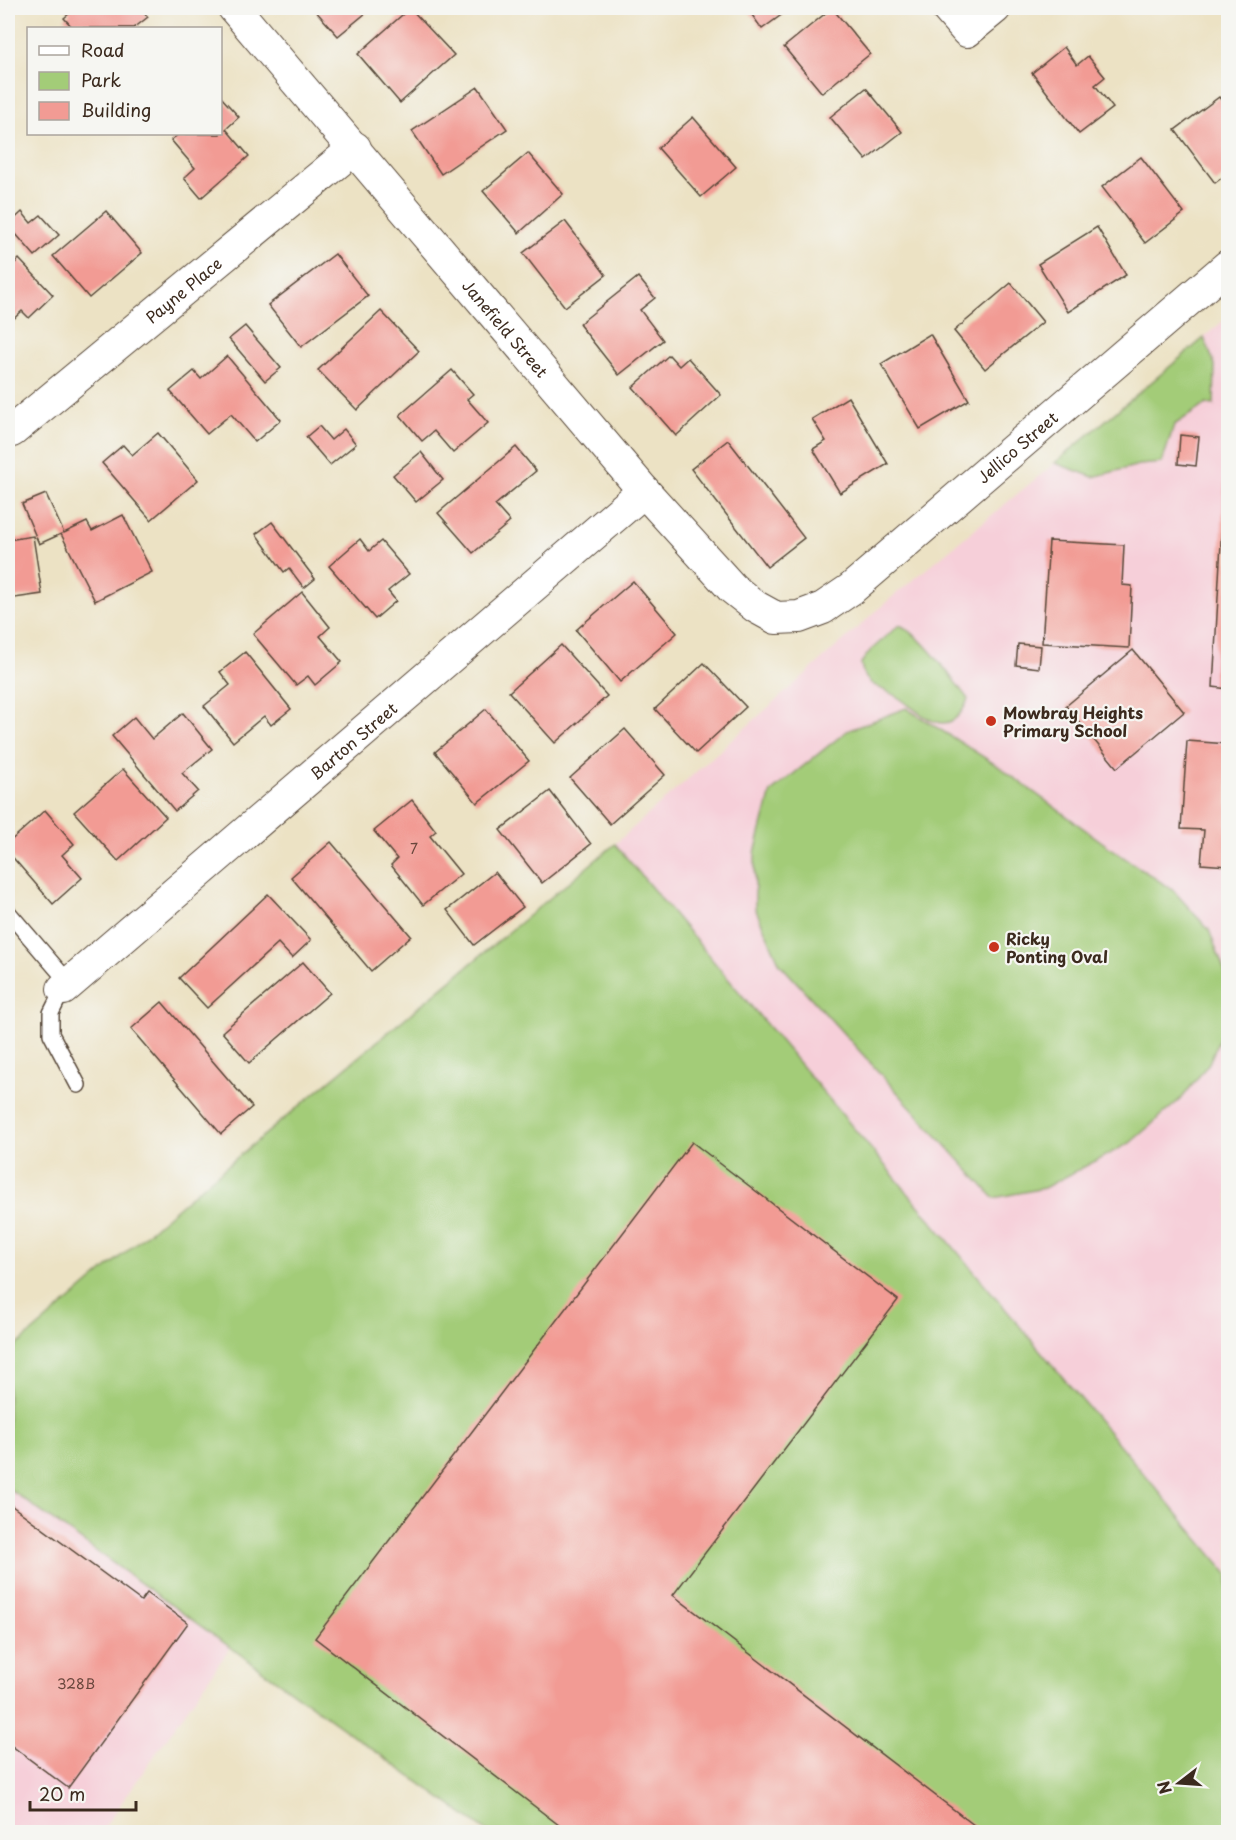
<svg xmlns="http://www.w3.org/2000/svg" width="1236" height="1840" viewBox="0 0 1236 1840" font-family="'Playpen Sans',sans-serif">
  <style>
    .built { fill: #f6cfd9 }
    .green { fill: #a3cc78; stroke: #6f7b4b; stroke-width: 1.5 }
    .building { fill: #f29b94 }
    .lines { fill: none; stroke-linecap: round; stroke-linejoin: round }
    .lane-casing { stroke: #564637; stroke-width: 18 }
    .street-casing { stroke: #564637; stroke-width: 34 }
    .lane { stroke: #fff; stroke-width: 15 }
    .street { stroke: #fff; stroke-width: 32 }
    .poi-dot { fill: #c8321e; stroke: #f6f6f2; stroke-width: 2 }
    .labels { text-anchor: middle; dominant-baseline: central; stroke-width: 4.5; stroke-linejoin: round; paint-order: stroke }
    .number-label { font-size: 14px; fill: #69463c }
    .street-label { font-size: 16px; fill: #3b2a1e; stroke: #f6f6f2 }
    .poi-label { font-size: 16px; font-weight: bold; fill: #3b2a1e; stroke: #f6f6f2; text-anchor: start }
  </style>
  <rect width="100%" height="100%" fill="#f6f6f2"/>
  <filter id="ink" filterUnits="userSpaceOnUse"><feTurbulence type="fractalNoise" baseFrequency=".0167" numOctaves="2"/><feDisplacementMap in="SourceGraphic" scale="12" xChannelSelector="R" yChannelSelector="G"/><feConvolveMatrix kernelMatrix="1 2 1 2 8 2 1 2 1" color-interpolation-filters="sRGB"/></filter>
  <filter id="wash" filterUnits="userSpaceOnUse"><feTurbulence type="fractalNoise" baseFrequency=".008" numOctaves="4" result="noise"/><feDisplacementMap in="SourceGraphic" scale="24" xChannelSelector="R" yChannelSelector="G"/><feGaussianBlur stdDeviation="1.35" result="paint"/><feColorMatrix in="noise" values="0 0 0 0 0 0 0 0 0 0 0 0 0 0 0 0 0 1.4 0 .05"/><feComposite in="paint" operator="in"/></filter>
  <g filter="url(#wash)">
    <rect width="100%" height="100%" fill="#ece2c4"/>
    <g class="built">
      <path d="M1228,317V1574L615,844L891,598L1055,463Z"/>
      <path d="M8,1488L230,1648L101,1832H8Z"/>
    </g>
    <g class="green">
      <path d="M1204,338L1215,365L1214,405L1206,404L1174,425L1162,463L1139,465L1093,477L1055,463Z"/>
      <path d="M899,625C921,633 953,680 968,699C966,706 963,710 959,715C940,736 917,710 899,698C881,686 864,688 861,663L870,651Z"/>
      <path d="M906,708L998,766L1120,855L1173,890L1209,930L1225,972L1227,1021L1209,1063L1183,1097L1130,1143L1044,1188L994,1198L780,964L755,908V853L771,792L847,731Z"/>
      <path d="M615,844L1228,1574V1832H488L8,1488V1353L192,1195Z"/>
    </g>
    <g id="blocks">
      <g class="building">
        <path d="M65,8H140L148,17L134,28H73L64,18L70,13Z"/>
        <path d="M313,8H372L338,36Z"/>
        <path d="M410,8L454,55L400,103L358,54Z"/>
        <path d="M747,8H791L762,29Z"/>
        <path d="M832,8L870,54L822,93L784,47Z"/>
        <path d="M1064,47L1077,65L1088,56L1105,77L1095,85L1113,108L1079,134L1032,73Z"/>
        <path d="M478,87L507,129L441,174L412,131Z"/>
        <path d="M866,88L902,132L866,160L830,117Z"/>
        <path d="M220,96L239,117L226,129L249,156L201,198L184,178L195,168L171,140L179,134H220Z"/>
        <path d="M1219,97L1228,109V173L1215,183L1175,130Z"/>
        <path d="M693,117L736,167L701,197L658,148Z"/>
        <path d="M528,153L563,194L519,233L483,191Z"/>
        <path d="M1141,157L1184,213L1145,243L1102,187Z"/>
        <path d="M106,211L142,253L89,298L53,256Z"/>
        <path d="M22,212L31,223L41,215L59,235L35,256L8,225Z"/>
        <path d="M565,221L606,275L565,307L523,253Z"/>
        <path d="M1097,227L1126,275L1068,312L1038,264Z"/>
        <path d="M335,254L368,296L301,347L268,305Z"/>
        <path d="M19,259L53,295L29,318L22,311L8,324V270Z"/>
        <path d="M638,277L655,298L640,310L663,340L619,375L579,324Z"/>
        <path d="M1011,283L1043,322L985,369L954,331Z"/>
        <path d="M381,311L419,351L357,410L318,370Z"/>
        <path d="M245,326L281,368L265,381L229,339Z"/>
        <path d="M930,334L969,400L920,429L881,364Z"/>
        <path d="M669,355L679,366L688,358L721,395L676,436L633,387Z"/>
        <path d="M227,356L281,420L255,442L231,414L207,434L170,391L194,371L201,379Z"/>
        <path d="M452,370L473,394L467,399L488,423L453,453L434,431L422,441L400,415Z"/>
        <path d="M848,397L888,464L840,493L813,449L826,441L812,419Z"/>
        <path d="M319,426L331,440L344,429L356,444L330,465L306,437Z"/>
        <path d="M158,433L198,480L151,520L102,463L123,445L132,455Z"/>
        <path d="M1180,435L1199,437L1196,466L1178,464Z"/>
        <path d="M1227,435H1228V689L1213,687Z"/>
        <path d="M728,440L804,538L767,567L691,469Z"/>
        <path d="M516,447L536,471L495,505L510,522L473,553L438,513Z"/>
        <path d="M421,452L443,480L416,502L393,475Z"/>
        <path d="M46,494L64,533L87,522L92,531L123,515L152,572L95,601L61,534L39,544L22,504Z"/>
        <path d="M272,522L315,579L304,588L289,568L284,572L256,534Z"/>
        <path d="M33,536L42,594L8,599V540Z"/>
        <path d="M360,539L369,551L381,541L409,574L388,591L396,601L375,619L329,566Z"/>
        <path d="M1049,541L1124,545L1122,585L1132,586L1129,648L1042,643Z"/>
        <path d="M633,581L677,633L620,682L576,630Z"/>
        <path d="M302,592L330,627L320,636L342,662L315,685L308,676L296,685L253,634Z"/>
        <path d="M1018,644L1041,646L1039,668L1016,665Z"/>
        <path d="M561,645L607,696L555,743L509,692Z"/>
        <path d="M1133,650L1184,712L1117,768L1066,706Z"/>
        <path d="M245,652L291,709L271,725L264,716L233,742L204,706L230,685L220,672Z"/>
        <path d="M704,663L746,707L696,753L655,709Z"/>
        <path d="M486,709L529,761L477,803L435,752Z"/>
        <path d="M183,713L212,749L182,773L198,791L175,811L112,736L134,717L152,739Z"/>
        <path d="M625,729L665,775L610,824L570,778Z"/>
        <path d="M1187,741L1228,744V866L1201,864L1204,830L1181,829Z"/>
        <path d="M123,769L166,817L118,861L74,812Z"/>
        <path d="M550,791L591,844L542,883L500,830Z"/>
        <path d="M412,800L436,831L430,836L461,874L423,905L391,865L397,859L374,831Z"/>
        <path d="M45,810L74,844L62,855L82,878L53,904L8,852V843Z"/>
        <path d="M331,842L411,936L371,971L291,877Z"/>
        <path d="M495,872L523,907L474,945L447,910Z"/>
        <path d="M268,894L311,940L292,958L278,943L207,1008L179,978Z"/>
        <path d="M303,962L330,993L249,1063L222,1032Z"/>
        <path d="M162,1002L252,1107L221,1134L131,1029Z"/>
        <path d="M692,1142L898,1300L673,1595L983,1832H568L315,1638Z"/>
        <path d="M8,1503L141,1601L147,1593L188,1623L68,1788L8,1743Z"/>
      </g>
    </g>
  </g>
  <g filter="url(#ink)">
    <use href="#blocks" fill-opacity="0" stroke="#564637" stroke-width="1.5"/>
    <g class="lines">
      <g class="lane-casing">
        <g id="lane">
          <path d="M8,912L69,983"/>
          <path d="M63,989L51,1013V1034L78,1085"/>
        </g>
      </g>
      <g class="street-casing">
        <g id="street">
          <path id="s1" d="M234,8L644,491L732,588L756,607L776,618L799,617L823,608L851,589L1228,266"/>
          <path d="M947,8L967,31L995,8"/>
          <path id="s2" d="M12,431L355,148"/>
          <path id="s3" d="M63,989L644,491"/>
        </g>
      </g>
      <use href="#lane" class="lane"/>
      <use href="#street" class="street"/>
    </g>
  </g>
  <g class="poi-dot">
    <circle cx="991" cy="721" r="6"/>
    <circle cx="994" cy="947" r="6"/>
  </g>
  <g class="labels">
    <g class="number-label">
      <text x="414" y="848">7</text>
      <text x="76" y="1683">328B</text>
    </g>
    <g class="street-label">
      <text stroke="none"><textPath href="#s2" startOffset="222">Payne Place</textPath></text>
      <text stroke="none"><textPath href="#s1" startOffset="420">Janefield Street</textPath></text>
      <text stroke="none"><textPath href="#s1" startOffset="1119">Jellico Street</textPath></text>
      <text stroke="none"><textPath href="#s3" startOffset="382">Barton Street</textPath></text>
    </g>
    <g class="poi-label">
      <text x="1003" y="712">Mowbray Heights<tspan x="1003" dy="18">Primary School</tspan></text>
      <text x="1006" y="938">Ricky<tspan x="1006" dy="18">Ponting Oval</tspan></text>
    </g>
  </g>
  <rect width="1236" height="1840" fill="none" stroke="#f6f6f2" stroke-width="30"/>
  <rect x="27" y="27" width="195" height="108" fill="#f6f6f2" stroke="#aba49d" stroke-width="1.5"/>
  <rect x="39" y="46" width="30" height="9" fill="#ffffff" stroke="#aba49d" stroke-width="1.5"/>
  <text x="81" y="57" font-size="18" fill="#3b2a1e">Road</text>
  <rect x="39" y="72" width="30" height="18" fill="#a3cc78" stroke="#aba49d" stroke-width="1.5"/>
  <text x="81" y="87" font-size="18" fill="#3b2a1e">Park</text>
  <rect x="39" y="102" width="30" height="18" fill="#f29b94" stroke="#aba49d" stroke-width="1.5"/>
  <text x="81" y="117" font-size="18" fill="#3b2a1e">Building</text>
  <g transform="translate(1179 1783) rotate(253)" stroke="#f6f6f2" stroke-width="4.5" paint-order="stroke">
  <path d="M0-4.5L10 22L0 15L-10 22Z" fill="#3b2a1e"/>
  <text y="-9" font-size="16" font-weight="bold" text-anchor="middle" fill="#3b2a1e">N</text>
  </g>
  <path d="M30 1801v9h106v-9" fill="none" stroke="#3b2a1e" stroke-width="3"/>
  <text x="39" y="1801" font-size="18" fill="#3b2a1e" stroke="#f6f6f2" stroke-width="4.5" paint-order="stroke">20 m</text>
</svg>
